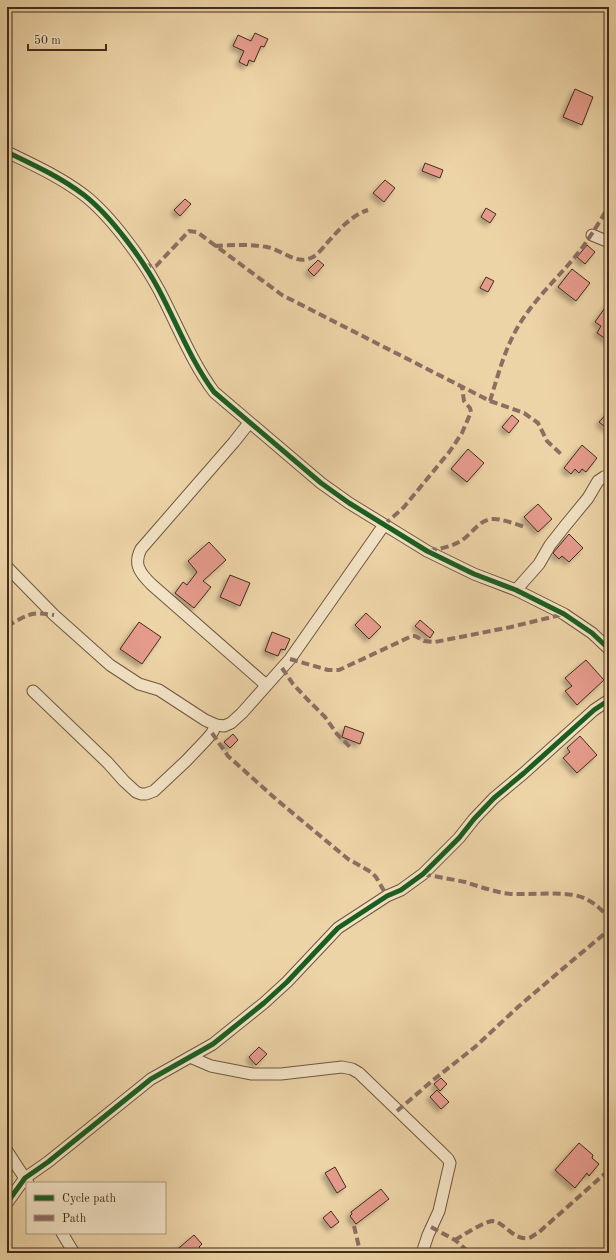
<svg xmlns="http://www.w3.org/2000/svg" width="616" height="1260" viewBox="0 0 616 1260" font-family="'Old Standard TT',serif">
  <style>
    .building { fill: #e59b8c; stroke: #432d1b; filter: url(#shadow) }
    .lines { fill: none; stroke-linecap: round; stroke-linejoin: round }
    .minor-casing { stroke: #6e573e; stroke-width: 13 }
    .minor { stroke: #f3e3c6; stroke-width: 11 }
    .quiet { stroke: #8d6e63; stroke-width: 4; stroke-dasharray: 8 4; stroke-linecap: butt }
    .cycleway-casing { stroke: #f3e3c6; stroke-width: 8 }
    .cycleway { stroke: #1b5e20; stroke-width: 5 }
  </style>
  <defs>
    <filter id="shadow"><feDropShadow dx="-3.5" dy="3.5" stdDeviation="2" flood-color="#0004"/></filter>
  </defs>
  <rect width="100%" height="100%" fill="#edd4a7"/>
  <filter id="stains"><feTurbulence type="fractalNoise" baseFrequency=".005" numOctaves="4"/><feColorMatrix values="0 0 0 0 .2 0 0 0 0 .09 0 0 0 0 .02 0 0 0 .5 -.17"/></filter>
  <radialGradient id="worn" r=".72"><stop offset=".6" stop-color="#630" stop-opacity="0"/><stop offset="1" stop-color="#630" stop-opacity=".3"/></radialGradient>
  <g class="building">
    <path d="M255,33L268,39L264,47L261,46L254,62L249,60L247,66L239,62L244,51L233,46L238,35L251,41Z"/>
    <path d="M575,89L593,97L582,125L563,117Z"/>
    <path d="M425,163L443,170L440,178L422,171Z"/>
    <path d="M385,180L395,188L384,202L373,193Z"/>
    <path d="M185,199L191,204L180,216L174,210Z"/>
    <path d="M486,208L496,214L490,223L481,217Z"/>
    <path d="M587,245L595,252L585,264L577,257Z"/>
    <path d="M318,260L324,265L314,276L308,270Z"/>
    <path d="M572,269L590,283L576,301L558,287Z"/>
    <path d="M486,277L494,281L488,292L480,288Z"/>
    <path d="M609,302V341L597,333L601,326L595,322Z"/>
    <path d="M609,411V430L599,422Z"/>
    <path d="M512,415L519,421L509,433L502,427Z"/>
    <path d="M582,445L597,458L586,472L582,469L579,473L575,469L571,474L564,468Z"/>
    <path d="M468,449L484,463L467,482L451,469Z"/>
    <path d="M538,504L552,519L538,532L524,517Z"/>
    <path d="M569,534L583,548L569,562L562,556L559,559L553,553Z"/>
    <path d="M209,542L226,560L203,581L211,587L194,608L175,593L183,582L187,585L197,572L188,561Z"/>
    <path d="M230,575L250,583L240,606L220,597Z"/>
    <path d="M366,613L381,627L369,639L355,625Z"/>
    <path d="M420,620L434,632L430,638L415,626Z"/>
    <path d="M139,622L161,637L142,664L120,649Z"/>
    <path d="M272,632L290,639L285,650L281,649L278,656L265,651Z"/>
    <path d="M586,660L604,680L577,705L565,691L572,686L565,678Z"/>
    <path d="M345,726L364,733L360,744L342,737Z"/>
    <path d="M233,734L238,740L230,748L224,742Z"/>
    <path d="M580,736L597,755L577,773L563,758L570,752L567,748Z"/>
    <path d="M259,1047L267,1054L256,1065L249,1057Z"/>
    <path d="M441,1078L447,1084L440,1091L434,1084Z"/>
    <path d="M437,1090L449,1102L441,1109L430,1097Z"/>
    <path d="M579,1143L593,1155L592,1158L599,1164L589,1176L587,1173L575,1188L555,1170Z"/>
    <path d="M335,1167L346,1187L337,1193L325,1173Z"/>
    <path d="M381,1189L389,1199L356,1224L350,1216L352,1214L351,1212Z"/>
    <path d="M331,1211L339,1222L331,1228L323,1218Z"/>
    <path d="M194,1235L202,1244L199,1247L204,1253H173Z"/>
  </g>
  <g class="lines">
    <g class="minor-casing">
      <g id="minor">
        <path d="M7,152C34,165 60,177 84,195C111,216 143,260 159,290C177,324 191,361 214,392L321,483L349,503L427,551L474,574L516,590L564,614L592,633L609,649"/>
        <path d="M592,235L609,242"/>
        <path d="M249,423L234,442L141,549C133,564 140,573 151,584L266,685"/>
        <path d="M7,567L54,615L110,665L139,684L159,690L205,720L216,725L224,726L231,723L242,713L290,659L384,525"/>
        <path d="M516,590L539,564L550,545L565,526L588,498L598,481L604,477L609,476"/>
        <path d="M33,691L108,763L124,781L136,792L141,794H146L154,791L186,761L206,740L212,733L216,725"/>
        <path d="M190,1057L211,1066L252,1074H281L342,1067L352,1069L359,1073L442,1153L448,1159L450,1163L439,1211L428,1235L422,1253"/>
        <path d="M7,1151L28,1183"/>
        <path d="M7,1203L25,1178L48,1162L151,1079L213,1044L264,1003L287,982L338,928L387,896L401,890L423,874L459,838L474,819L494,798L524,773L594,710L609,700"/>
        <path d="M62,1233L74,1253"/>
      </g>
    </g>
    <use href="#minor" class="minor"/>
    <g class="quiet">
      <path d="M215,246C232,245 250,244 267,247C283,250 296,266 313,257C318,254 323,248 326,244C339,230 350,216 368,210"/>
      <path d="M144,264L153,267L156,266L189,231L197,232L282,295L490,401L524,413L538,423L547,441L561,454"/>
      <path d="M490,401C498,375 505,348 519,325C533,302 552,283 569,264C585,246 597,226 609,206"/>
      <path d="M384,525L404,507L450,451L462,433L471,412L470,408L464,401L462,387"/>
      <path d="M429,551C439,549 450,547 459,542C471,536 478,520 492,519C501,518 517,525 526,527"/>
      <path d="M7,626C28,615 29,611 54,615"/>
      <path d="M290,659L328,670H339L412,636H415L424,641L435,642L511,627L564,614"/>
      <path d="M282,668L293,684L307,699L325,717L337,734L352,749"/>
      <path d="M212,733L228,756L277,800L348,859L371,872L376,877L387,896"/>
      <path d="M423,874C437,877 451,879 465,882C477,886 490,890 503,893C527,897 568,888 588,900C596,904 602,911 609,917"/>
      <path d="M397,1111L432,1081L475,1047L518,1007L573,960L609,930"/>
      <path d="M354,1226L359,1247L360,1253"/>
      <path d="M431,1227L455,1240L470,1253"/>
      <path d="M455,1240C463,1235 484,1222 492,1221C504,1221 513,1241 529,1238C532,1237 535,1234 538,1233L609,1170"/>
    </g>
    <g class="cycleway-casing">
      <g id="cycleway">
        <path d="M7,152C34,165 60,177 84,195C111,216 143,260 159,290C177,324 191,361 214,392L321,483L349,503L427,551L474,574L516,590L564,614L592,633L609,649"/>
        <path d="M7,1203L25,1178L48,1162L151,1079L213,1044L264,1003L287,982L338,928L387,896L401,890L423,874L459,838L474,819L494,798L524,773L594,710L609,700"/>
      </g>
    </g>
    <use href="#cycleway" class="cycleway"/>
  </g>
  <rect width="616" height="1260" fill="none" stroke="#edd4a7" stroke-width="24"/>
  <rect x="8" y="8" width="600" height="1244" fill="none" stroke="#432d1b" stroke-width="2"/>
  <rect x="12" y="12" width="592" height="1236" fill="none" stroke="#432d1b"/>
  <rect x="26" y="1182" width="140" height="52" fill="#f3e3c6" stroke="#ad9a82"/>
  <rect x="34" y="1195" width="20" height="6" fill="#1b5e20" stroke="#ad9a82"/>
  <text x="62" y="1202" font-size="12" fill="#432d1b">Cycle path</text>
  <rect x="34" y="1215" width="20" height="6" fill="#8d6e63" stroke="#ad9a82"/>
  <text x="62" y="1222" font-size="12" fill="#432d1b">Path</text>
  <path d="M28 44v6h78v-6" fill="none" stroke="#432d1b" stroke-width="2"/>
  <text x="34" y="44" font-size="12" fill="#432d1b" stroke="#f3e3c6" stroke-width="3" paint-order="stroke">50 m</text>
  <rect width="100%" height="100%" filter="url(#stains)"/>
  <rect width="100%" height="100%" fill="url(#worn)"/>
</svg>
